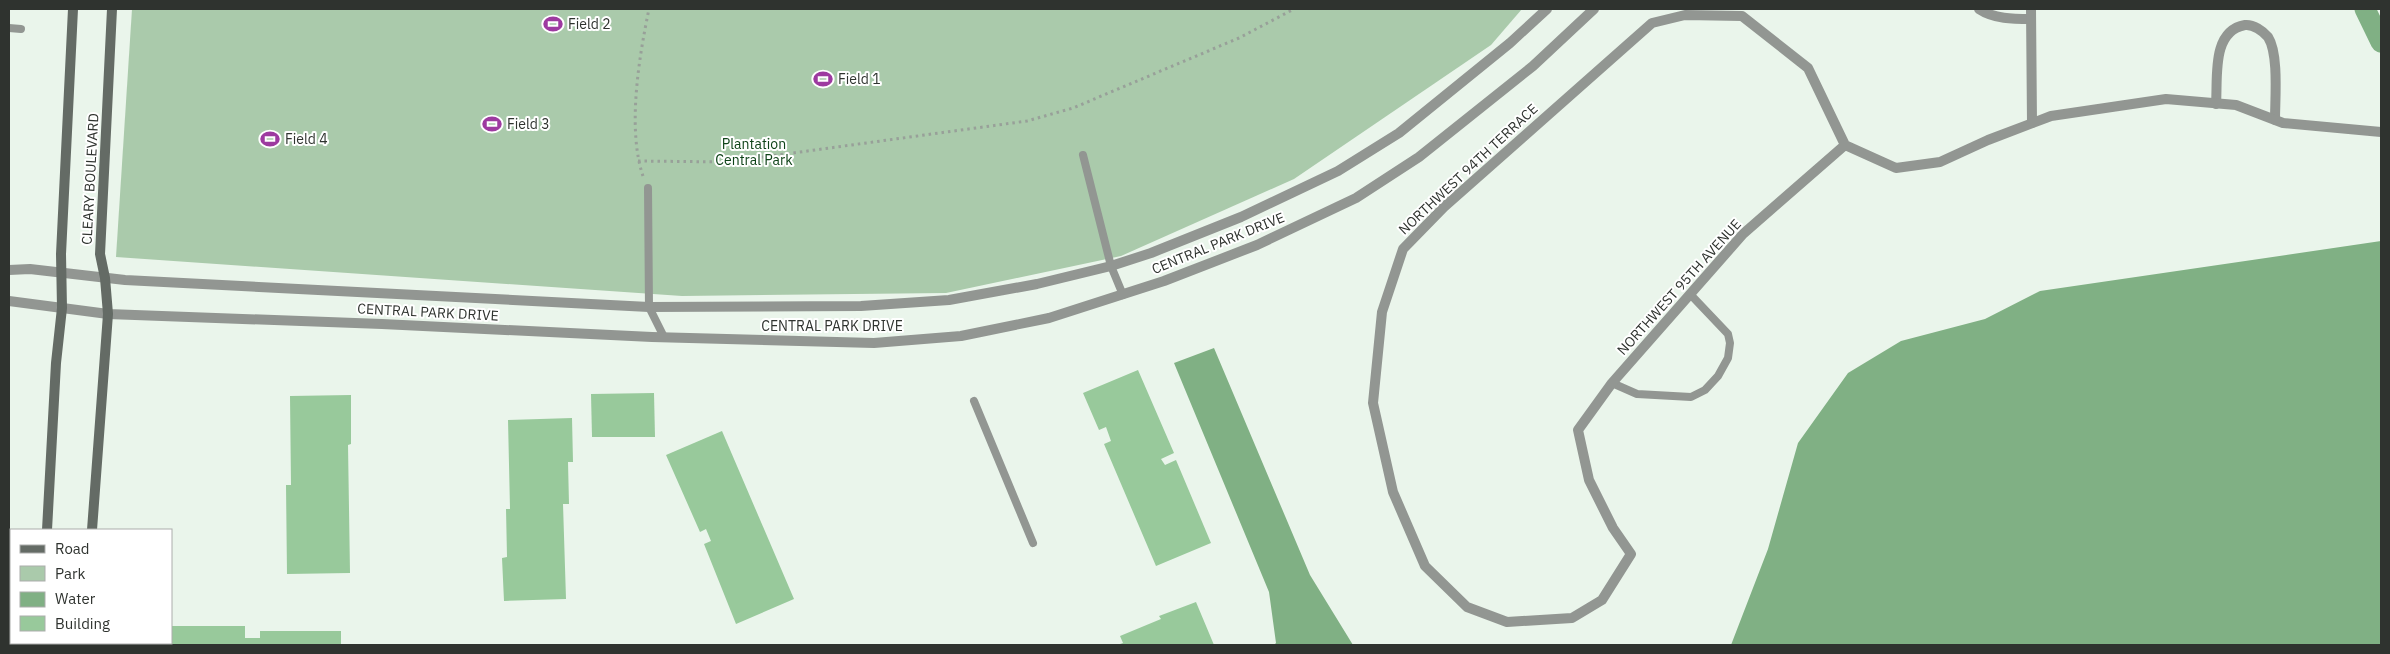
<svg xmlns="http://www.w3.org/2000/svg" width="2390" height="654" viewBox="0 0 2390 654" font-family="'IBM Plex Sans',sans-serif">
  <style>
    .green { fill: #aacaab }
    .water { fill: #80b084 }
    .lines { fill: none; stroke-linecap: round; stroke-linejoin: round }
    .canal { stroke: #80b084; stroke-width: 21 }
    .building { fill: #98c99b }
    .path { stroke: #98a099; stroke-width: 3; stroke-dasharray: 2.5 4; stroke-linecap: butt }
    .lane { stroke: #929692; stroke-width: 8 }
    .street { stroke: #929692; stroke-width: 10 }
    .secondary { stroke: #646b65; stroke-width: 10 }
    .labels { text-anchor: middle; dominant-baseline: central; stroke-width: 4; stroke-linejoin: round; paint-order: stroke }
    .poi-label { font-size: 14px; fill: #2f332f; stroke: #fff; text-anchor: start }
    .park-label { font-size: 14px; fill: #0e4318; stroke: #fff }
    .street-label { font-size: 14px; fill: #2f332f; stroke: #fff }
  </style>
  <rect width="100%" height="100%" fill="#eaf5eb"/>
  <path class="green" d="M132,9H1522L1491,45L1294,179L1121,256L946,293L682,296L116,257Z"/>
  <g class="water">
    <path d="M2381,241V645H1731L1768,549L1798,443L1848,373L1901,341L1985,319L2040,291Z"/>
    <path d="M1214,348L1310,575L1353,645H1274L1276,643L1269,592L1174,363Z"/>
  </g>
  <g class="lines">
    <path class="canal" d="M2365,9L2381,42"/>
  </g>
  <g class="building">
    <path d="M1138,370L1174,453L1161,459L1165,465L1176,460L1211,543L1156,566L1104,444L1111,441L1106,427L1099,430L1083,393Z"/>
    <path d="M654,393L655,437H592L591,394Z"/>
    <path d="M351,395V444L348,445L350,573L287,574L286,485H291L290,396Z"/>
    <path d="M572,418L573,462H568L569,504H563L566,599L504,601L502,558L507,557L506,509H510L508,420Z"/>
    <path d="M722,431L794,599L736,624L704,544L711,541L706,529L700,532L666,455Z"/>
    <path d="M1196,602L1214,645H1117L1123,643L1120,636L1161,619L1159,616Z"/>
    <path d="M171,626H245V638H260V631H341V645H161V643H171Z"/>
  </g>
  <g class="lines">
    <g class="path">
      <path d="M638,161L727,162L1027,121L1073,108L1239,38L1294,9"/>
      <path d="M643,176C627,129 639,57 649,9"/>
    </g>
    <g class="lane">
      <path d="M9,28L21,29"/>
      <path d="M1083,155L1111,266L1123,295"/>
      <path d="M648,188L649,307L664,337"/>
      <path d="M1612,383L1637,394L1691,397L1705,390L1718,376L1728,358L1730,343L1728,334L1690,294"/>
      <path d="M974,401L1033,543"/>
    </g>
    <g class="street">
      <path d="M1979,9C1994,19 2013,19 2031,19"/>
      <path d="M2031,9L2032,123"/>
      <path d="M2216,104C2218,78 2211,31 2245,25C2253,24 2263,31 2268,37C2279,54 2275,99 2275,120"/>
      <path d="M1845,145L1808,68L1742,16L1685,15L1652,23L1444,207L1403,249L1382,312L1373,403L1393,492L1425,566L1467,607L1507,622L1572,618L1602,600L1631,554L1613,528L1589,480L1578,430L1612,383L1743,234L1845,145L1896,168L1940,162L1988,140L2051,116L2166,99L2236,105L2283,123L2381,132"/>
      <path d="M9,270L30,269L125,280L649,307L861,306L949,300L1037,284L1111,266L1151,253L1241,217L1338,171L1399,133L1510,43L1547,9"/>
      <path d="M9,301L108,314L382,324L652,337L874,343L961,336L1049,318L1164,281L1257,245L1356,198L1419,157L1533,66L1594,9"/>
    </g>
    <g class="secondary">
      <path d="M47,530L56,363L62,308L61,254L73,9"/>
      <path d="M92,530L108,314L105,278L100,254L112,9"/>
      <path d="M41,645V643"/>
      <path d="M83,645V643"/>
    </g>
  </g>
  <defs>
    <g id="stadium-bare" transform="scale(1.5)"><path d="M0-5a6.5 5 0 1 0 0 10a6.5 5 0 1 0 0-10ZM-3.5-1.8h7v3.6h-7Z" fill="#9d3aa0" stroke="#fff" stroke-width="2.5" paint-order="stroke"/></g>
  </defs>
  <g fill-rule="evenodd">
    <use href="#stadium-bare" x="553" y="24"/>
    <use href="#stadium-bare" x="823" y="79"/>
    <use href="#stadium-bare" x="492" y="124"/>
    <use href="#stadium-bare" x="270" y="139"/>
  </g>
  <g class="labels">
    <g class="poi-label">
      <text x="568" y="24">Field 2</text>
      <text x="838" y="79">Field 1</text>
      <text x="507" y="124">Field 3</text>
      <text x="285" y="139">Field 4</text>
    </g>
    <g class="park-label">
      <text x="754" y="144">Plantation<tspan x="754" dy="16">Central Park</tspan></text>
    </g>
    <g class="street-label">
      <text transform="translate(1468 169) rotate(-43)">NORTHWEST 94TH TERRACE</text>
      <text transform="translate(90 179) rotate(-87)">CLEARY BOULEVARD</text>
      <text transform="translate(1218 243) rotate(-22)">CENTRAL PARK DRIVE</text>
      <text transform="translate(1679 287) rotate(-48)">NORTHWEST 95TH AVENUE</text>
      <text transform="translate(428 312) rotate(3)">CENTRAL PARK DRIVE</text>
      <text x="832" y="326">CENTRAL PARK DRIVE</text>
    </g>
  </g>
  <rect width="2390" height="654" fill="none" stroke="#2f332f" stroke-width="20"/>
  <rect x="10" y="529" width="162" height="115" fill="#ffffff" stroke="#acadac"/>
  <rect x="20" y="545" width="25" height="8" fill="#646b65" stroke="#acadac"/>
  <text x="55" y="554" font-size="15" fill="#2f332f">Road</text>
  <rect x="20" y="566" width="25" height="15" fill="#aacaab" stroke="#acadac"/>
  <text x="55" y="579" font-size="15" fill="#2f332f">Park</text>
  <rect x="20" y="592" width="25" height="15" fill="#80b084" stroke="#acadac"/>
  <text x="55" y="604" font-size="15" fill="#2f332f">Water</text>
  <rect x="20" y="616" width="25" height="15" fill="#98c99b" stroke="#acadac"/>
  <text x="55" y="629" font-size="15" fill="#2f332f">Building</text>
</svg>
